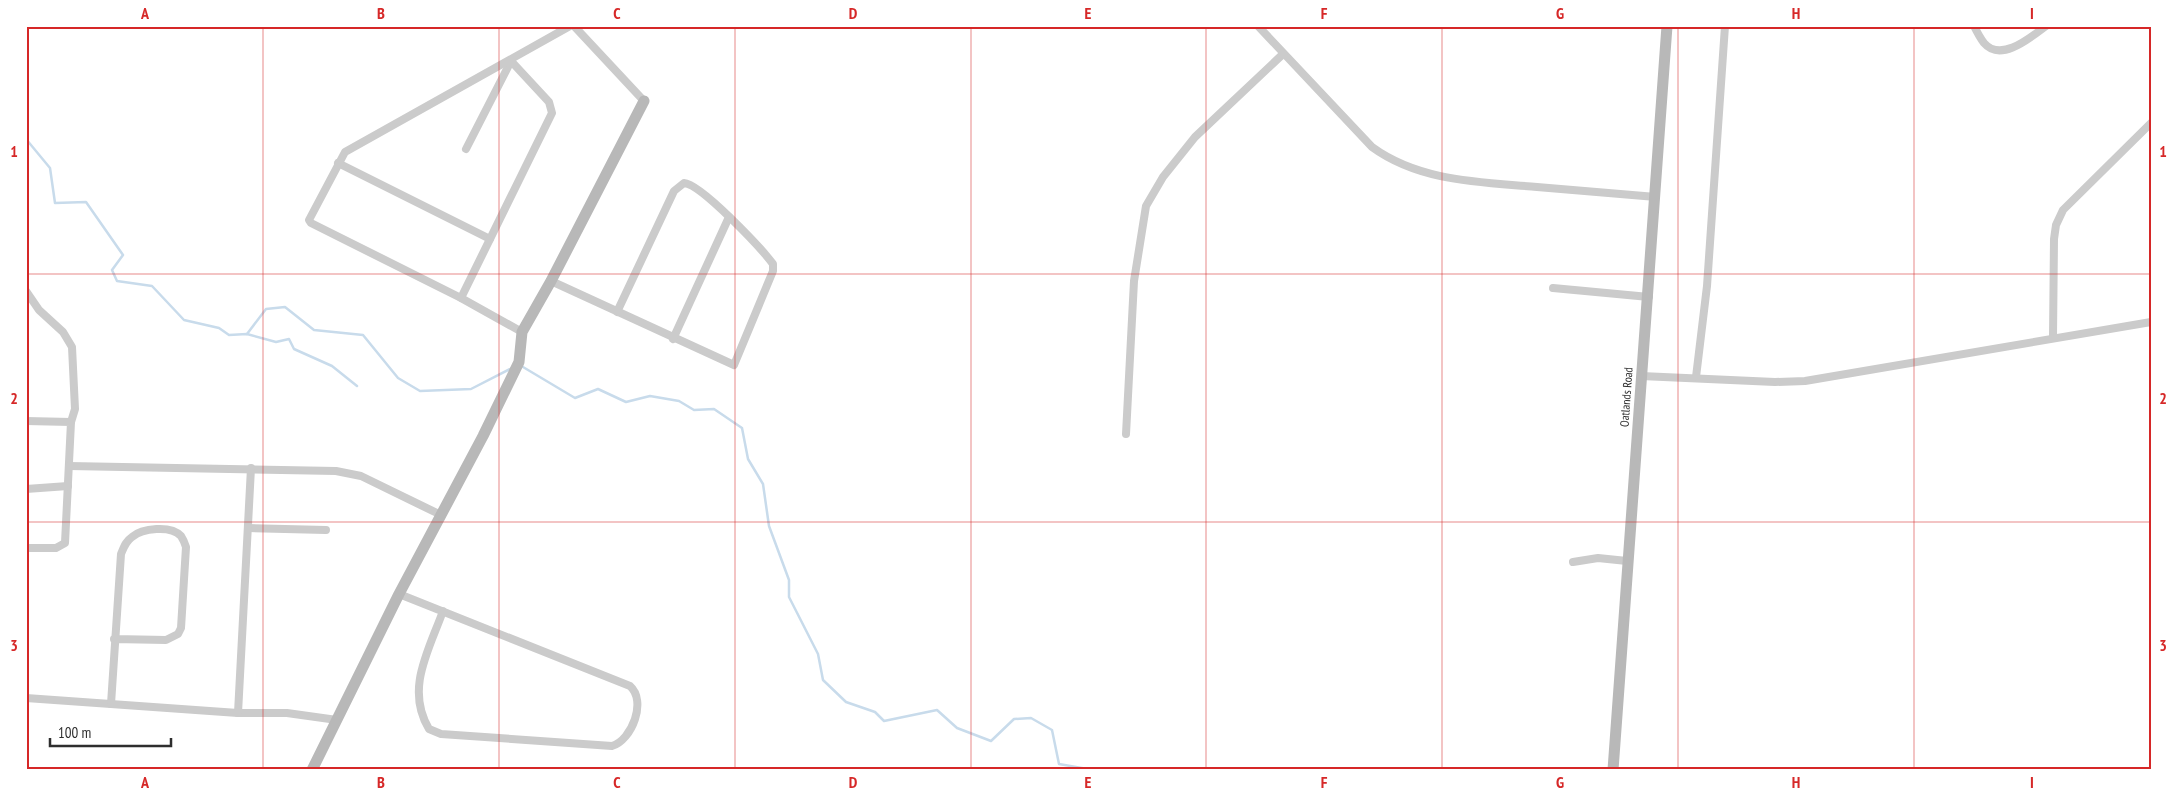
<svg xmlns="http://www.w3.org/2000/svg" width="2177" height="796" viewBox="0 0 2177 796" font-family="'PT Sans Narrow',sans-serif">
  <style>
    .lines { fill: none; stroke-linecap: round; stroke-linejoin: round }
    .stream { stroke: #c8dbeb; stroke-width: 2.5 }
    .street { stroke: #cbcbcb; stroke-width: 8 }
    .secondary { stroke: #b8b8b8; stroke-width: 11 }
    .grid { fill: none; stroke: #d62828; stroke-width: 1; stroke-opacity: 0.55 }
    .labels { text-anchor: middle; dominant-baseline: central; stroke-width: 5; stroke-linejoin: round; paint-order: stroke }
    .street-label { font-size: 12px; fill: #2e2e2e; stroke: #fff }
    .neatline { fill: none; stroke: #d62828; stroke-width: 2 }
    .grid-label { font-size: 16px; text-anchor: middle; font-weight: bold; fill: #d62828 }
  </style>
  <rect width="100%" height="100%" fill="#fff"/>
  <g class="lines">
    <g class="stream">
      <path d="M26,139L50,168L55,203L86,202L123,255L112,270L117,281L152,286L184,320L219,328L229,335L247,334L276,342L289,339L294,349L332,366L357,386"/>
      <path d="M247,334L266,309L285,307L314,330L363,335L398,378L420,391L471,389L512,368"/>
      <path d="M523,367L575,398L598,389L626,402L650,396L679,401L694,410L714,409L742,428L748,459L763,484L769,526L789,580V597L818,654L823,680L846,702L875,712L884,721L937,710L957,728L991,741L1014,719L1031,718L1052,730L1059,764L1093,770"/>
    </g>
    <g class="street">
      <path d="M574,26L644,101"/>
      <path d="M1258,26L1372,147C1420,182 1481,182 1537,187C1577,190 1616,194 1656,197"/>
      <path d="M1974,26C1977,32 1980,38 1984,43C2001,63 2031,37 2046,26"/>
      <path d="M338,163L490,239"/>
      <path d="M551,281L734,365L773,271V264C761,248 701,184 684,183L674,191L617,312"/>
      <path d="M1553,288L1649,297"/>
      <path d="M26,291L39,310L63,332L72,347L75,409L71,422"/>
      <path d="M461,298L552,113L549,102L511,61L466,149"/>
      <path d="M522,332L461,298L311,223L309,220L345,152L570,26"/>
      <path d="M2053,337L2054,239L2056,225L2063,210L2151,123"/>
      <path d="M673,339L729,217"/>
      <path d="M1641,376L1775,382L1805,381L2151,322"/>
      <path d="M1696,377L1707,286L1725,26"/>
      <path d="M26,421L71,422L65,543L56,548H26"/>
      <path d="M1126,434L1134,281L1146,206L1163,177L1195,137L1283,54"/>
      <path d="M69,466L336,471L361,476L441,515"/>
      <path d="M26,489L68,486"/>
      <path d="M248,528L326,530"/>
      <path d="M1573,562L1598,558L1627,561"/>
      <path d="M399,594L630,686C647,701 632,740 612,746L441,734L429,729C405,689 429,650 443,611"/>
      <path d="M26,698L238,713H287L337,720"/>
      <path d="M111,704L121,554C124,547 126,541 132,537C142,528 171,525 181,536C183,539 185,544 186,547L181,628L178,634L166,640L114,639"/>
      <path d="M238,713L251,468"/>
    </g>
    <g class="secondary">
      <path d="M312,770L399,594L483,436L519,362L522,332L551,281L644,101"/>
      <path d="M1613,770L1667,26"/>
    </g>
  </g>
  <path class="grid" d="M263,26V770M499,26V770M735,26V770M971,26V770M1206,26V770M1442,26V770M1678,26V770M1914,26V770M26,274H2151M26,522H2151"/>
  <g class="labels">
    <g class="street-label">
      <text transform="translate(1626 397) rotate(-86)">Oatlands Road</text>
    </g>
  </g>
  <rect width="2177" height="796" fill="none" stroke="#ffffff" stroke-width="55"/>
  <path d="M50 738v8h121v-8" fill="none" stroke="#2e2e2e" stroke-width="2.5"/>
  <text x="58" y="738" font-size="15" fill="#2e2e2e" stroke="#ffffff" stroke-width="4" paint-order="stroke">100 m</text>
  <rect x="28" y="28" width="2122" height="740" class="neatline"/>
  <g class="grid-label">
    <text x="145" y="19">A</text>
    <text x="381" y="19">B</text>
    <text x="617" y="19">C</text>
    <text x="853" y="19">D</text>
    <text x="1088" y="19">E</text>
    <text x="1324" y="19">F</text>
    <text x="1560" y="19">G</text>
    <text x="1796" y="19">H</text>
    <text x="2032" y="19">I</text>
    <text x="14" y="157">1</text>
    <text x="2163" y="157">1</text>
    <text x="14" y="404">2</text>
    <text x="2163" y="404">2</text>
    <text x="14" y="651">3</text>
    <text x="2163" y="651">3</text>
    <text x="145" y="788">A</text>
    <text x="381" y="788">B</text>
    <text x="617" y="788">C</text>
    <text x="853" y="788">D</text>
    <text x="1088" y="788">E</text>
    <text x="1324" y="788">F</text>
    <text x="1560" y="788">G</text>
    <text x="1796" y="788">H</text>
    <text x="2032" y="788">I</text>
  </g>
</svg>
